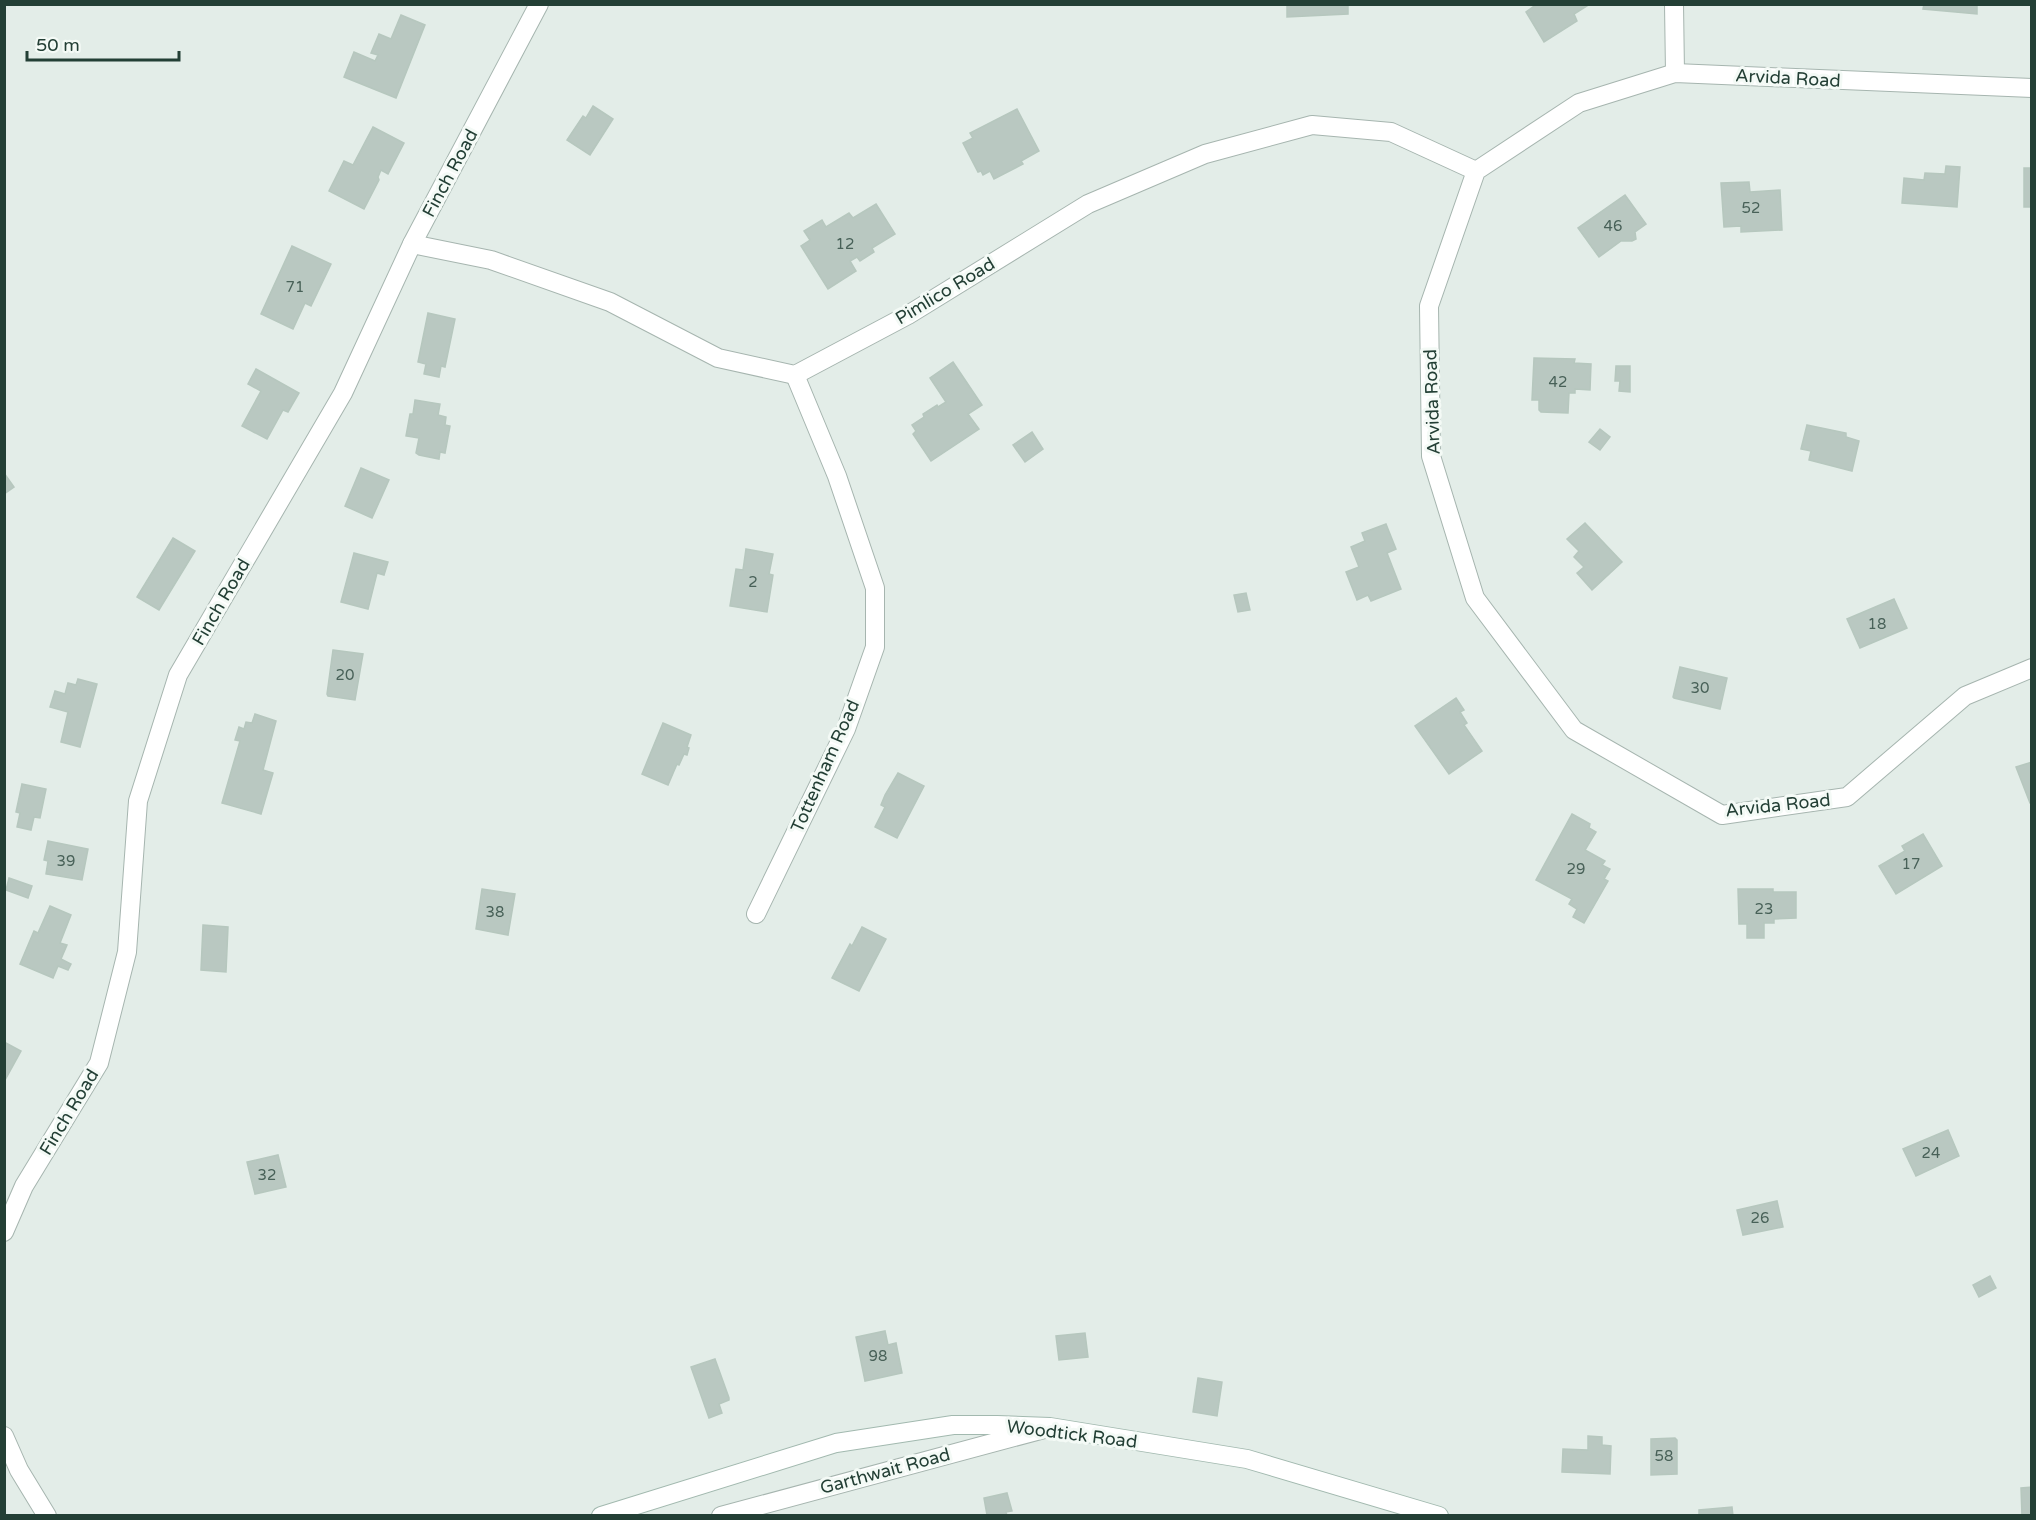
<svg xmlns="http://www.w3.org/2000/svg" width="2036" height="1520" viewBox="0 0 2036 1520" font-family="'Varela Round',sans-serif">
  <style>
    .building { fill: #b9c8c1; stroke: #b6c7be; stroke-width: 1.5 }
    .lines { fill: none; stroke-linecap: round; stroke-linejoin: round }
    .minor-casing { stroke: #a6b5af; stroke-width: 20 }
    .secondary-casing { stroke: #a2b9af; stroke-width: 20 }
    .minor { stroke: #fff; stroke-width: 18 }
    .secondary { stroke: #fff; stroke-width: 18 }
    .labels { text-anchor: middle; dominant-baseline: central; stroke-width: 6; stroke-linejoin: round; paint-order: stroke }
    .number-label { font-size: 15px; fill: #486158 }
    .street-label { font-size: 18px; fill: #233f35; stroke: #f4faf6 }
  </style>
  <rect width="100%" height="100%" fill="#e3ede8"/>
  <g class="building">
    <path d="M1287,4H1348V14L1287,17Z"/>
    <path d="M1537,4H1590L1574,14L1577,21L1544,42L1526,12Z"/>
    <path d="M1924,4H1977V14L1923,9Z"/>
    <path d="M401,15L425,25L396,98L344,77L354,52L375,61L378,55L371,53L379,34L391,39Z"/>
    <path d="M593,106L613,119L590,155L567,140L583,116L586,118Z"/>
    <path d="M1017,109L1039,151L1021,161L1023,164L994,179L990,171L983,175L981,171L978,172L963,143L973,138L970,133Z"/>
    <path d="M373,127L404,143L388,174L381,170L378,177L379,180L364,209L329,191L344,161L353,165Z"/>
    <path d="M1946,166L1960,167L1957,207L1902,203L1904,178L1924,180L1925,173L1945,174Z"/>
    <rect x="2024" y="168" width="8" height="39"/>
    <path d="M1749,182L1750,192L1780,190L1782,230L1741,232V226L1724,227L1721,183Z"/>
    <path d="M1625,195L1646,224L1635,232L1636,239L1632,241H1621L1599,257L1578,228Z"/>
    <path d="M876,204L895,234L872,248L874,252L860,261L857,257L850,261L856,271L828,289L801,246L810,240L804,231L822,220L826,227L849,213L853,218Z"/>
    <path d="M292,246L331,264L311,306L305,303L293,329L261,314Z"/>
    <path d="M428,313L455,319L445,367L441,366L439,377L424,374L426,364L418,362Z"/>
    <path d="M1534,358L1575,359L1574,363L1591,364L1590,390L1575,389V393H1569L1568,413L1541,412L1539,410V400H1532Z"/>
    <path d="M953,362L982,405L968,414L979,429L931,461L913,434L916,431L912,425L924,417L923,414L937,405L938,407L946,402L930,378Z"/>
    <path d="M1616,366H1630V392L1619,391L1620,381H1615Z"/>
    <path d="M256,369L299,393L288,412L283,410L267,439L242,426L261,391L248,384Z"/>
    <path d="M415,400L440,404L438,415L446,417L445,425L450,426L445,453L440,452L439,459L419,455L416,453L419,438L406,436L410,414H413Z"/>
    <path d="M1807,425L1846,433V437L1859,441L1852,471L1809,460L1811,451L1801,449Z"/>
    <path d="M1600,429L1610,437L1600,450L1589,442Z"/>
    <path d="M1032,432L1043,449L1025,462L1013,445Z"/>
    <path d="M361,468L389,480L372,518L345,506Z"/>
    <path d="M4,473L14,487L4,494Z"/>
    <path d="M1585,523L1622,562L1592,590L1577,573L1584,567L1574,557L1579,551L1567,539Z"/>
    <path d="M1386,524L1396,549L1387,553L1401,589L1371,601L1368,595L1357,600L1346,572L1359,567L1351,547L1365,541L1362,533Z"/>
    <path d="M173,538L195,551L159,610L137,597Z"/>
    <path d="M746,549L773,554L769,574L773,575L767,612L730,606L736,569L743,570Z"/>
    <path d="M354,553L388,562L384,575L377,573L368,609L341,602Z"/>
    <path d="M1246,593L1250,610L1238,612L1234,595Z"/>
    <path d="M1894,599L1907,628L1860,648L1847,619Z"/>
    <path d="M333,650L363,654L355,700L328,696L327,694Z"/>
    <path d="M1680,667L1727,678L1720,709L1674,698L1673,697Z"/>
    <path d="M78,679L97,684L80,747L61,742L68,712L50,707L55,691L65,694L68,683L76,685Z"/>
    <path d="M1456,698L1464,710L1460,712L1467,723L1464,725L1482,751L1449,774L1415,726Z"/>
    <path d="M255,714L276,721L263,770L273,773L261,814L222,803L240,741L235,740L239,727L244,729L246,722L252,723Z"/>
    <path d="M663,723L691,735L687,747L689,748L687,755L684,754L679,765L677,764L668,785L642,774Z"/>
    <path d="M2032,762V803H2030L2016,767Z"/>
    <path d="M898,773L924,786L897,838L875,827L885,807L881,805L885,795Z"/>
    <path d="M22,784L46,789L40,818L34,817L31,830L17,827L20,813L16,812Z"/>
    <path d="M1572,814L1590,824L1589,828L1596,832L1585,850L1605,861L1602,865L1610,869L1604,879L1608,881L1584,923L1573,917L1577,909L1569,904L1572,899L1536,880Z"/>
    <path d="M1923,834L1942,866L1896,894L1879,866L1905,851L1902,846Z"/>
    <path d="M48,841L88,849L82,880L46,874L48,861L44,860Z"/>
    <path d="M9,878L32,886L28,898L6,890Z"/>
    <path d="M482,889L515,894L508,935L476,929Z"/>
    <path d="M1738,889H1773V892H1796V918L1774,919V923H1764V938H1747V924H1739Z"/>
    <path d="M50,906L71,915L60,943L67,945L61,959L71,964L68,970L58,966L53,978L20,964L34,931L38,933Z"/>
    <path d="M203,925L228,927L226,972L201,970Z"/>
    <path d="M862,927L886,939L859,991L832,978L850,944L852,946Z"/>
    <path d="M4,1042L21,1051L4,1082Z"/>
    <path d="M1948,1130L1959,1156L1916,1176L1903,1149Z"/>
    <path d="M278,1155L286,1187L255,1194L247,1162Z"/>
    <path d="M1777,1201L1783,1227L1743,1235L1737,1210Z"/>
    <path d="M1990,1276L1996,1288L1979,1297L1973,1285Z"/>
    <path d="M885,1331L888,1345L896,1343L902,1373L865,1381L856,1337Z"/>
    <path d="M1085,1333L1088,1357L1059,1360L1056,1336Z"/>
    <path d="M715,1359L729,1398V1400L719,1404L722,1413L709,1418L691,1367Z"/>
    <path d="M1198,1378L1222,1382L1217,1416L1193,1412Z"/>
    <path d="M1588,1436L1602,1437V1445L1611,1446L1610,1474L1562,1472L1563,1449L1588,1450Z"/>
    <path d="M1675,1438L1677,1440V1474L1651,1475V1439Z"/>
    <path d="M2032,1487V1516H2022L2021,1488Z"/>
    <path d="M1007,1493L1012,1511L1006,1512L1007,1516L987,1515L984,1498Z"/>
    <path d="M1732,1507L1733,1516H1699V1510Z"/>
  </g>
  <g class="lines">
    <g class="minor-casing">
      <g id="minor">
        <path d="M1674,4L1675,73"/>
        <path d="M2032,88L1675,73L1579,103L1476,171L1429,306L1431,456L1475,598L1574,730L1722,815L1847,797L1965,696L2032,668"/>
        <path d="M412,244L491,260L610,302L718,358L795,375L908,315L1088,204L1205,154L1312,125L1391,132L1476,171"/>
        <path d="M756,914L846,729L875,647V588L837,476L795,375"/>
        <path d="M4,1232L24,1186L99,1063L127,952L138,801L178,675L343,393L412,244L539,4"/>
        <path d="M4,1436L19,1470L47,1516"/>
        <path d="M721,1516L1044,1429"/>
      </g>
    </g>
    <g class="secondary-casing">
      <path id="secondary" d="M601,1516L836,1443L953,1425H997L1050,1427L1247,1459L1439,1516"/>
    </g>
    <use href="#minor" class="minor"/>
    <use href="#secondary" class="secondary"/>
  </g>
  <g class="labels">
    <g class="number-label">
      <text x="1751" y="208">52</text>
      <text x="1613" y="226">46</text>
      <text x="845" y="244">12</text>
      <text x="295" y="287">71</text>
      <text x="1558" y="382">42</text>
      <text x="753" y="582">2</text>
      <text x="1877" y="624">18</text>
      <text x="345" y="675">20</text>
      <text x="1700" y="688">30</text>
      <text x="66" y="861">39</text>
      <text x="1911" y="864">17</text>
      <text x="1576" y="869">29</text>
      <text x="1764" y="909">23</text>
      <text x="495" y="912">38</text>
      <text x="1931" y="1153">24</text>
      <text x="267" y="1175">32</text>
      <text x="1760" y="1218">26</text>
      <text x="878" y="1356">98</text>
      <text x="1664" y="1456">58</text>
    </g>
    <g class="street-label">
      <text transform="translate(1788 78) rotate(3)">Arvida Road</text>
      <text transform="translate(450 173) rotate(-62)">Finch Road</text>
      <text transform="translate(945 291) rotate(-31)">Pimlico Road</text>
      <text transform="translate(1432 402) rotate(-92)">Arvida Road</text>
      <text transform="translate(221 602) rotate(-60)">Finch Road</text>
      <text transform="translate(825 766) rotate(-66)">Tottenham Road</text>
      <text transform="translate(1778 805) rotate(-6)">Arvida Road</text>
      <text transform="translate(69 1112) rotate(-59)">Finch Road</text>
      <text transform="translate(1072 1434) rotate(7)">Woodtick Road</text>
      <text transform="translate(885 1471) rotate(-15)">Garthwait Road</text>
    </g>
  </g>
  <rect width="2036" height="1520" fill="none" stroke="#233f35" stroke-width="12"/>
  <path d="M27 51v9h152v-9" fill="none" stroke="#233f35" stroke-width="3"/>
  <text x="36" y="51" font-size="18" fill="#233f35" stroke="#f4faf6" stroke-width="4.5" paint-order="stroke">50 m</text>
</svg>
